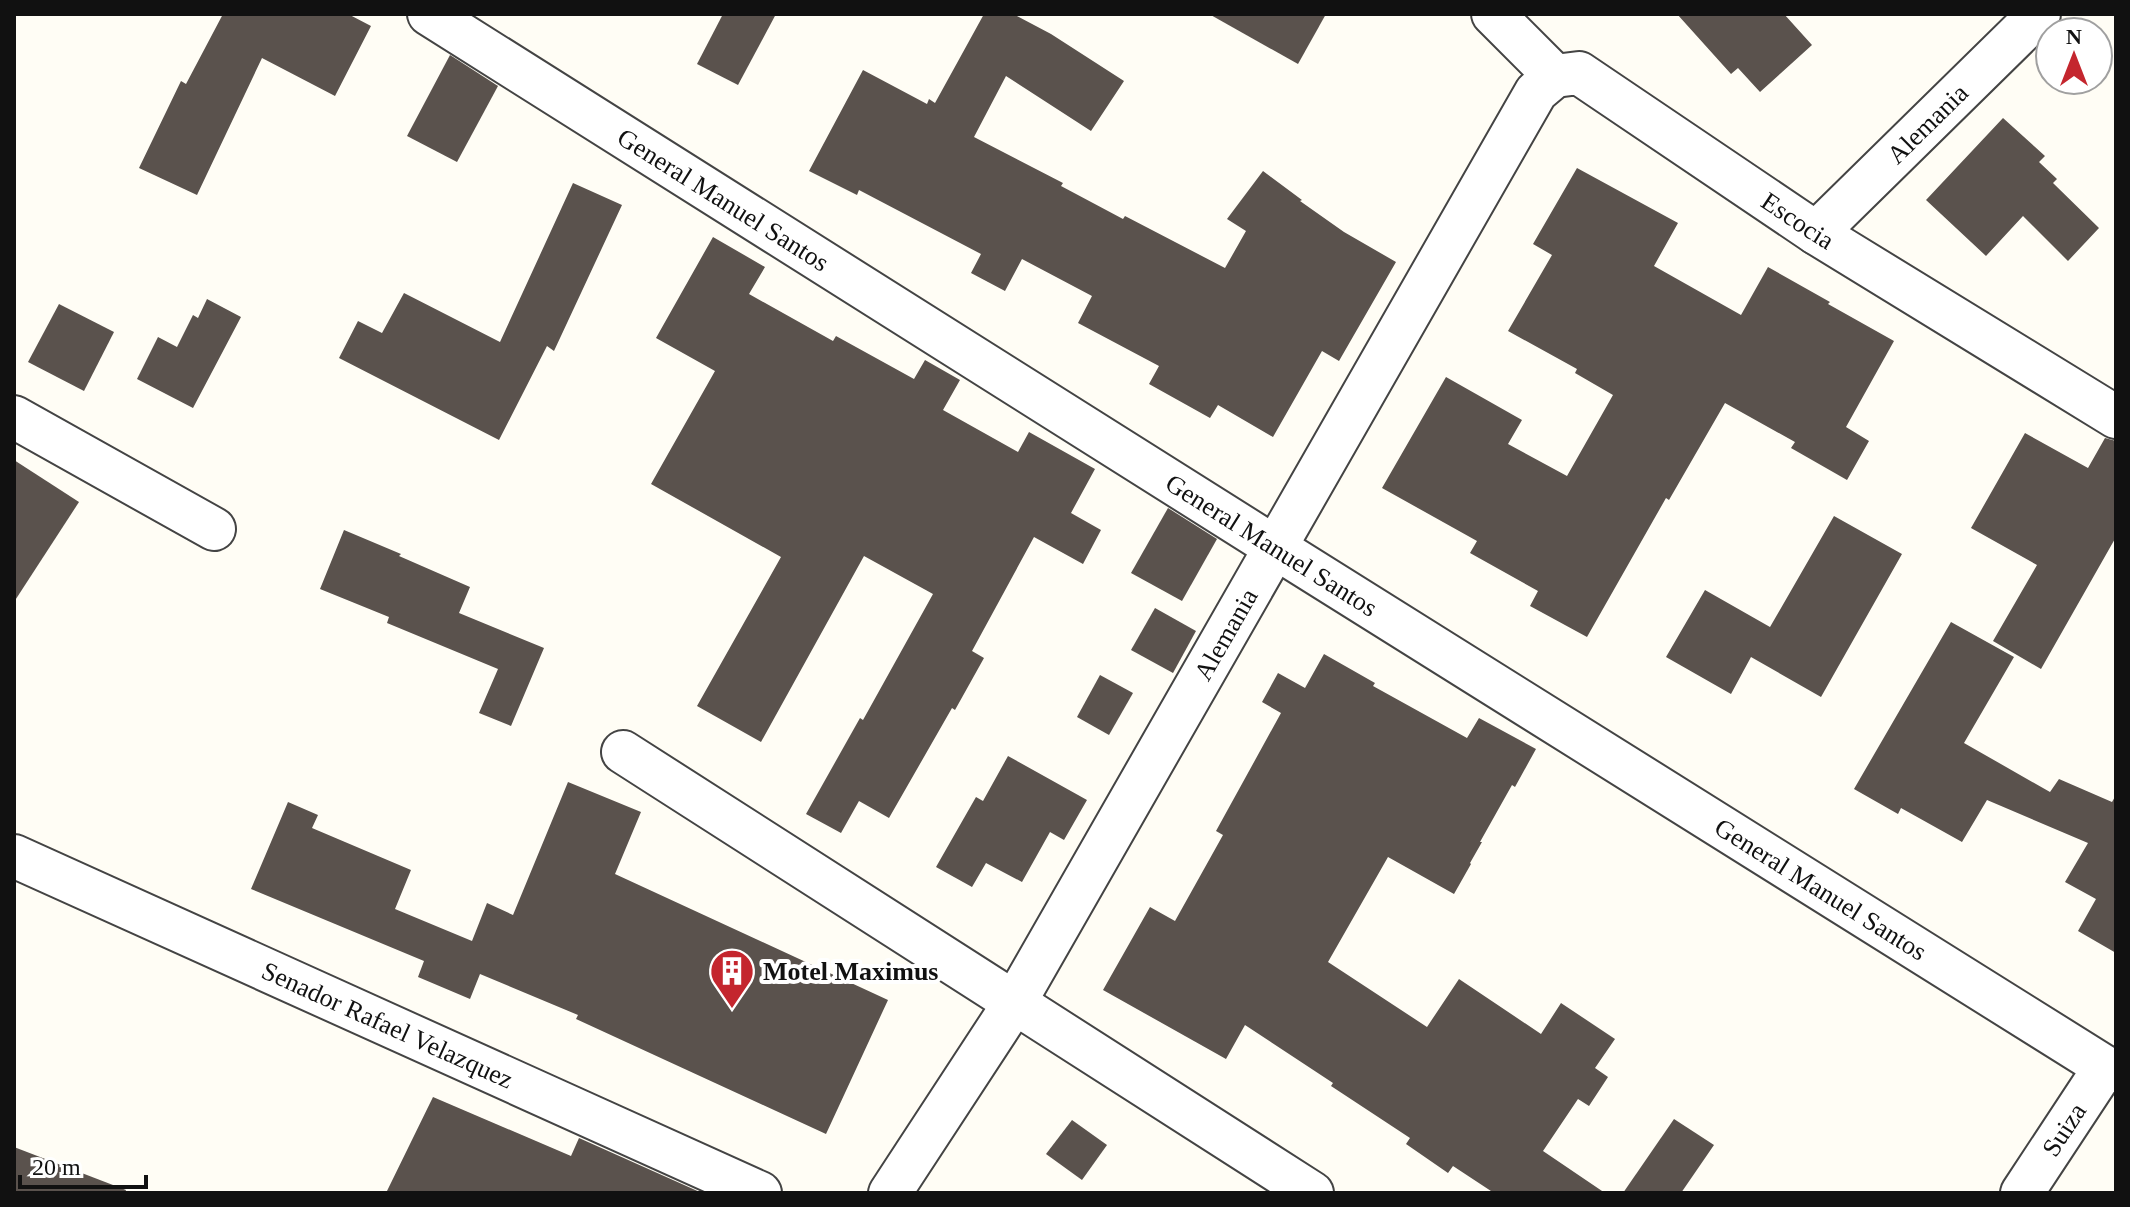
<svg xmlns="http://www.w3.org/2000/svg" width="2130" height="1207" viewBox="0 0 2130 1207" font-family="Georgia,serif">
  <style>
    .building { fill: #5a524d }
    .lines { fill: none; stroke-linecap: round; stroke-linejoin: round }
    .street-casing { stroke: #444; stroke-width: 46 }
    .street { stroke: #fff; stroke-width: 42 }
    .labels { text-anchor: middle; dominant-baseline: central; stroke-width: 8; stroke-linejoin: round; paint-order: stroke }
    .street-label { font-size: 26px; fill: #111; stroke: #fff }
    .poi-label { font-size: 26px; font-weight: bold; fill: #111; stroke: #fff; text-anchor: start }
  </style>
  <rect width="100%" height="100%" fill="#fffdf5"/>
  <g class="building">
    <path d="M223,14H348L371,26L335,96L262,58L197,195L139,168L181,81L186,84Z"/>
    <path d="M723,14H776L738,85L697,64Z"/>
    <path d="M984,14H1013L1051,34L1124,81L1091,131L1006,76L974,137L1063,183L1061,186L1123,219L1125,216L1225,268L1246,231L1227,219L1263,171L1302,200L1300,201L1344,232L1396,262L1339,361L1322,351L1273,437L1218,405L1210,418L1149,384L1159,366L1078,323L1092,296L1022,259L1005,291L971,273L981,254L859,190L857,195L809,171L863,70L927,104L929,99L935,103Z"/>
    <path d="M1209,14H1326L1298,64Z"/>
    <path d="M1677,14H1784L1812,45L1760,92L1738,68L1731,74Z"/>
    <path d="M450,55L498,86L457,162L407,136Z"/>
    <path d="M2003,118L2045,156L2039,162L2057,179L2053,183L2099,228L2068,261L2023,216L1986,256L1926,200Z"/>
    <path d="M1577,168L1678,223L1654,266L1741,315L1768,267L1830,302L1828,304L1894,341L1846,427L1869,441L1847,480L1791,448L1795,442L1725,403L1669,500L1666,498L1587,637L1530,606L1538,591L1470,553L1477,541L1382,488L1446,377L1522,420L1508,444L1567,476L1613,395L1575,373L1577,369L1508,331L1552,255L1533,244Z"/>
    <path d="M573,183L622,205L554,351L547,346L499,440L339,358L358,321L382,333L404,293L500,342Z"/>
    <path d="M713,237L765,267L749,294L833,341L836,336L914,379L925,360L960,380L943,410L1018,452L1029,432L1095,469L1071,513L1101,530L1083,564L1034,537L972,651L984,658L955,710L952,708L889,818L859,801L841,833L806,814L860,718L863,720L933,594L864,556L761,742L697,706L781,557L651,484L715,371L656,338Z"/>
    <path d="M207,299L241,317L193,408L137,379L158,337L177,347L193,315L198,318Z"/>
    <path d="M59,304L114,332L84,391L28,362Z"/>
    <path d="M2025,433L2088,468L2105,438L2116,441V537L2041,669L1993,641L2037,565L1971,528Z"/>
    <path d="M14,460L79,502L14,602Z"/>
    <path d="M1168,508L1217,539L1182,601L1131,573Z"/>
    <path d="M1834,516L1902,554L1821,697L1751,657L1731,694L1666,657L1705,590L1770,627Z"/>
    <path d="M344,530L401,554L399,556L470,587L459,613L544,648L511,726L479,713L498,669L387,623L389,617L320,589Z"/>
    <path d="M1155,608L1196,631L1173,673L1131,650Z"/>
    <path d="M1951,622L2014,657L1964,743L2050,792L2059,779L2112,802L2116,795V953L2078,931L2096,899L2065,882L2088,843L1987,800L1962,842L1901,808L1898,814L1854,789Z"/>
    <path d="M1324,654L1375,683L1373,686L1467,738L1479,718L1536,749L1515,787L1512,785L1480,842H1482L1470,863L1471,864L1454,894L1388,857L1328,962L1427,1027L1459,979L1541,1034L1561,1003L1615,1039L1595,1068L1608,1077L1589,1106L1578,1099L1543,1151L1605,1193H1494L1453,1166L1448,1173L1406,1144L1410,1138L1331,1086L1333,1083L1245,1025L1226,1059L1103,990L1150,907L1175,921L1223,835L1216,831L1281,713L1262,702L1278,673L1305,688Z"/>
    <path d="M1100,675L1133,693L1109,735L1077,717Z"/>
    <path d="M1008,756L1087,800L1064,840L1050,832L1022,882L986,863L972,887L936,867L976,797L983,801Z"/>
    <path d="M568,782L641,812L615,874L888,1000L826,1134L576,1019L578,1015L480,974L470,999L418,977L424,961L251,889L288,802L318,815L312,828L411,870L395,909L472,941L487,903L513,915Z"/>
    <path d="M433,1097L571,1156L579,1138L702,1193H386Z"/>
    <path d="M1674,1119L1714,1145L1681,1193H1623Z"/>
    <path d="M1072,1120L1107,1145L1082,1180L1046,1154Z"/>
    <path d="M14,1147L126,1190L125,1193H14Z"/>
  </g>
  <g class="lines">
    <g class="street-casing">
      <g id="street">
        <path id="s1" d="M429,14L1276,548L2105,1067L2116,1071"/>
        <path id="s2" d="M1493,14L1555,76L1579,73L1816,233L2116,417"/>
        <path id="s3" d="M1816,233L2039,14"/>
        <path d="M14,417L214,529"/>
        <path d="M623,752L1312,1193"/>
        <path id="s4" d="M14,856L760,1193"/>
        <path id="s5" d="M890,1193L1015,1002L1536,92L1555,76"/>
        <path id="s6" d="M2022,1193L2105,1067"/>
      </g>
    </g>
    <use href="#street" class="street"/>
  </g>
  <defs>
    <g id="building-pin" transform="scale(2.3)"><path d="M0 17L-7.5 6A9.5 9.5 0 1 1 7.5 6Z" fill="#c4262e" stroke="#fff"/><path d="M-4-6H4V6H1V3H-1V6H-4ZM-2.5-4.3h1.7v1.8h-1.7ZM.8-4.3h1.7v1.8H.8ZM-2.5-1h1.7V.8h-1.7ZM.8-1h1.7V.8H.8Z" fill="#fff"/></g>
  </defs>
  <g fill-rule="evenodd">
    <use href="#building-pin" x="732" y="971"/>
  </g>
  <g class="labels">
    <g class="street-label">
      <text stroke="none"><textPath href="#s3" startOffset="156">Alemania</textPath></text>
      <text stroke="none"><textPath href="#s1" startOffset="348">General Manuel Santos</textPath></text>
      <text stroke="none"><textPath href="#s2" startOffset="376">Escocia</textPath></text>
      <text stroke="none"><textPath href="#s1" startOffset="996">General Manuel Santos</textPath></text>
      <text stroke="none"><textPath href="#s5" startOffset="652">Alemania</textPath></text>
      <text stroke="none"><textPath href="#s1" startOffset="1644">General Manuel Santos</textPath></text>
      <text stroke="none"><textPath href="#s4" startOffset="410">Senador Rafael Velazquez</textPath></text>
      <text stroke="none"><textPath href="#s6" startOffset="76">Suiza</textPath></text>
    </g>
    <g class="poi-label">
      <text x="763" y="971">Motel Maximus</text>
    </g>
  </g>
  <rect width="2130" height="1207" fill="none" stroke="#111111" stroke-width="32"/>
  <g transform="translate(2074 56)"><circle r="38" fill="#ffffff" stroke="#a0a0a0" stroke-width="2"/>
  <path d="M0-6L14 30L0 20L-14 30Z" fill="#c4262e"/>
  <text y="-12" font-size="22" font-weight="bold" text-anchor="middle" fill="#111111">N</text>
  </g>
  <path d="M20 1175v12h126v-12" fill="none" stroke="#111111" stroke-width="4"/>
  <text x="32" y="1175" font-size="24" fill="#111111" stroke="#ffffff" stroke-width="6" paint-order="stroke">20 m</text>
</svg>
